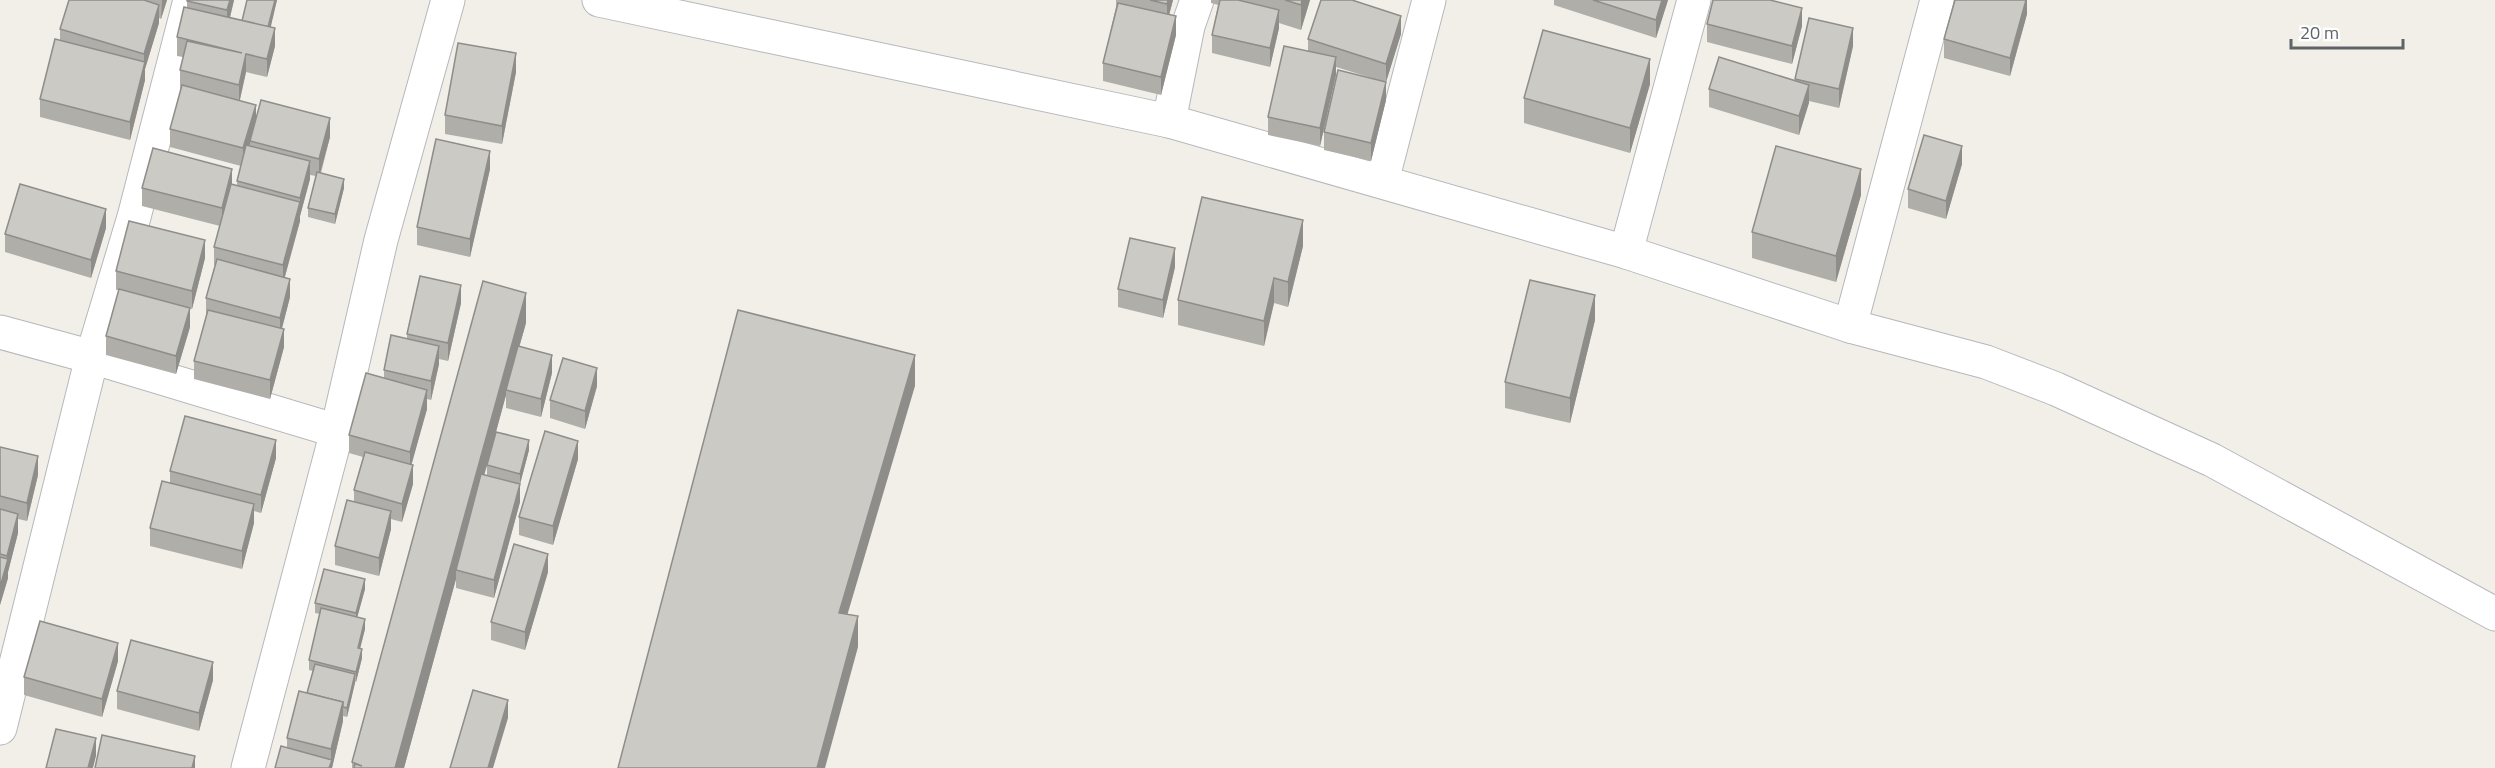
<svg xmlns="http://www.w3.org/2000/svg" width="2495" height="768" viewBox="0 0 2495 768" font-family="'Titillium Web',sans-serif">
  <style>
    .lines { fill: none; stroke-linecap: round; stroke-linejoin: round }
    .minor-casing { stroke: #b5b8bc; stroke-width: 35 }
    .minor { stroke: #fff; stroke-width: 33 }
    .wall { fill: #afaea9 }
    .shaded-wall { fill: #8f8d8a }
    .building { fill: #cccac5; stroke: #8f8d8a; stroke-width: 1.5 }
  </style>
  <rect width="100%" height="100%" fill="#f1efe8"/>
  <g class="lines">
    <g class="minor-casing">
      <g id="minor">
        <path d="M599,0L1169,121L1626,252L1850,326L1986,362L2056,389L2212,460L2495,614"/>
        <path d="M1169,121L1188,26L1197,0"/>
        <path d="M1382,181L1429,0"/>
        <path d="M1626,252L1694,0"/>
        <path d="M1850,326L1937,0"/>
        <path d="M0,332L92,357L337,431"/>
        <path d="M0,728L92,357L134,217L190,0"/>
        <path d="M248,768L337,431L381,240L448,0"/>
      </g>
    </g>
    <use href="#minor" class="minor"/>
  </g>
  <g class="wall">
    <path d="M69,0H167L161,19L159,18V23L145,69V80L130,140L40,117V99L60,41V29Z"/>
    <path d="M187,0H234L230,18L242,21L247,0H277L270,27L275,46L267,77L246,72L240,100L256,120L330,137L321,173L344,188L335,224L308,217V208L316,176L310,175V179L300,216V221L285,277L290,297L282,328L284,347L270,399L194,379V361L206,316V298L215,265H214V247L220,226L142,206V188L232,184L237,186V181L241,166L170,147V129L181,89H180V70L183,57L177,56V37L187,8Z"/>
    <path d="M1116,0H1173L1169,15L1176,35L1161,95L1103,81V63L1116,7Z"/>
    <path d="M1211,0H1310L1301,30L1279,23V28L1270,67L1212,53V35L1218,5L1211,3Z"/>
    <path d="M1554,0H1668L1656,38L1554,5Z"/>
    <path d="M2027,0V14L2010,76L1944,58V39Z"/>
    <path d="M1809,18L1853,46L1839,108L1809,101L1799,135L1709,107V89L1795,80Z"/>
    <path d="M1707,24L1802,26L1792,64L1707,42Z"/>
    <path d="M1401,34L1386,82V100L1371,161L1324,150V132L1375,79L1336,67V75L1320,146L1268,135V117L1308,51V39Z"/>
    <path d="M516,72L502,144L445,134V115Z"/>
    <path d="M1650,84L1630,153L1524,123V98Z"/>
    <path d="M1962,164L1946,219L1908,208V189Z"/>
    <path d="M490,169L470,257L417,245V227Z"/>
    <path d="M1861,195L1836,282L1752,258V232Z"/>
    <path d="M106,228L91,278L5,252V234Z"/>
    <path d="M1303,246L1288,307L1274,303L1264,346L1178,325V300Z"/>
    <path d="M205,258L192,309L190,308V327L176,374L106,355V336L119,290H116V271Z"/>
    <path d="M1175,267L1163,318L1118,307V289Z"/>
    <path d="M461,303L448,361L439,359V364L431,400L427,399V409L411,465L413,484L402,522L391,519V529L379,576L335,565V546L354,501V490L363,457L349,453V435L384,378V370L407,339V334Z"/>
    <path d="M1595,320L1570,423L1505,408V382Z"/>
    <path d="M526,323L519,347L552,373L541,417L506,408V395L496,432L529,450L520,484L487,475V466L484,475L520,502L494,598L456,588V579L404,768H352V762Z"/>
    <path d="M597,386L585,429L550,418V400Z"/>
    <path d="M0,447L38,475L27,521L18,519V533L8,572V578L0,605Z"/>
    <path d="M276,458L261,513L254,511V523L242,569L150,546V528L170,483V471Z"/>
    <path d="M578,459L553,545L519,535V517Z"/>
    <path d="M548,572L525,650L491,640V622Z"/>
    <path d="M365,589L357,617L365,629L360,648L362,658L356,682H355L347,717L343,716V721L332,768L287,748V738L307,693L313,671L309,670V660L320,614L315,613V603Z"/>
    <path d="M118,661L102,717L24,695V677Z"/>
    <path d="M213,680L199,731L117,709V691Z"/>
  </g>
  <g class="shaded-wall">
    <path d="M162,0H167L161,19Z"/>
    <path d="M230,0H234L227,29V10Z"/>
    <path d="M275,0H277L268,39V29Z"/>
    <path d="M1168,0H1173L1167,23V4Z"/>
    <path d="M1302,0H1310L1301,30V5Z"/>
    <path d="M1662,0H1668L1656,38V20Z"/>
    <path d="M2026,0H2027V14L2010,76V58Z"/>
    <path d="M159,5V23L145,69V80L130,140V122L144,66V54Z"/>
    <path d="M1802,8V26L1792,64V46Z"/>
    <path d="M1279,10V28L1270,67V48Z"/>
    <path d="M1176,16V35L1161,95V77Z"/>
    <path d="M1401,16V34L1386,82V64Z"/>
    <path d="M275,28V46L267,77V59Z"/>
    <path d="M1853,28V46L1839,108V89Z"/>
    <path d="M516,53V72L502,144V126Z"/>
    <path d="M246,54V72L239,103V85Z"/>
    <path d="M1336,57V75L1320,146V128Z"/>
    <path d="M1650,59V84L1630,153V128Z"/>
    <path d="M1386,82V100L1371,161V143Z"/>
    <path d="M1809,85V103L1799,135V116Z"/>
    <path d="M256,105V123L243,167V148Z"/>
    <path d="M330,118V137L319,177V159Z"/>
    <path d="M1962,146V164L1946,219V201Z"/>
    <path d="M490,151V169L470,257V239Z"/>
    <path d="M310,161V179L300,216V198Z"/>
    <path d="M232,169V187L222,227V208Z"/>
    <path d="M1861,169V195L1836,282V256Z"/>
    <path d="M344,179V188L335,224V214Z"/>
    <path d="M300,202V221L283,283V265Z"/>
    <path d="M106,209V228L91,278V260Z"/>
    <path d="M1303,220V246L1288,307V282Z"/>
    <path d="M205,240V258L192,309V291Z"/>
    <path d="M1175,248V267L1163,318V300Z"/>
    <path d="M1274,278V303L1264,346V321Z"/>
    <path d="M290,279V297L280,336V318Z"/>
    <path d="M461,285V303L448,361V343Z"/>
    <path d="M526,293V323L507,390H506V395L458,571L456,570V579L404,768H395Z"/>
    <path d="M1595,295V320L1570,423V398Z"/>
    <path d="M190,308V327L176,374V356Z"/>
    <path d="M284,329V347L270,399V380Z"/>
    <path d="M439,346V364L431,400V381Z"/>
    <path d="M552,355V373L541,417V399Z"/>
    <path d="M915,355V386L839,643V613Z"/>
    <path d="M597,368V386L585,429V411Z"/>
    <path d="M427,390V409L410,470V452Z"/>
    <path d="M276,440V458L261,513V495Z"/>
    <path d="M529,440V450L520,484V474Z"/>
    <path d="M578,441V459L553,545V526Z"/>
    <path d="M38,456V475L27,521V503Z"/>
    <path d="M413,465V484L402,522V504Z"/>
    <path d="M520,484V502L494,598V580Z"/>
    <path d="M254,504V523L242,569V551Z"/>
    <path d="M391,511V529L379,576V558Z"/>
    <path d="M18,514V533L8,572V578L0,605V587L7,562V556Z"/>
    <path d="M548,554V572L525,650V632Z"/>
    <path d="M365,579V589L356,622V613Z"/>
    <path d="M858,616V647L825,768H817Z"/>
    <path d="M365,619V629L358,657V648Z"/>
    <path d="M118,643V661L102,717V699Z"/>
    <path d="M362,649V658L356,682V672Z"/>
    <path d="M213,662V680L199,731V713Z"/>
    <path d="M355,674V683L347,717V708Z"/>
    <path d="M508,700V718L493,768H488Z"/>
    <path d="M343,702V721L332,768H329L331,762V749Z"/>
    <path d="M96,738V756L93,768H88Z"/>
    <path d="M195,756V768H192Z"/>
  </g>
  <g class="building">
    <path d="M69,0H144L159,5L144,54L60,29Z"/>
    <path d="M187,0H230L227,10L187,1Z"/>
    <path d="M247,0H275L268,27L242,21Z"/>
    <path d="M1150,0H1168L1167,4Z"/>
    <path d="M1220,0H1238L1279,10L1270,48L1212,35Z"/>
    <path d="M1285,0H1302L1301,5Z"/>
    <path d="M1321,0H1352L1401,16L1386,64L1308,39Z"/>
    <path d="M1593,0H1662L1656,20Z"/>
    <path d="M1713,0H1770L1802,8L1792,46L1707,24Z"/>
    <path d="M1955,0H2026L2010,58L1944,39Z"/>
    <path d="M1118,3L1176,16L1161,77L1103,63Z"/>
    <path d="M184,7L275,28L267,59L246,54L239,85L180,70L187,41L242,53L177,37Z"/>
    <path d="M1809,18L1853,28L1839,89L1795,79Z"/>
    <path d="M1543,30L1650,59L1630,128L1524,98Z"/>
    <path d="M55,39L145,62L130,122L40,99Z"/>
    <path d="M458,43L516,53L502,126L445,115Z"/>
    <path d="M1284,46L1336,57L1320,128L1268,117Z"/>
    <path d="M1719,57L1809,85L1799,116L1709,89Z"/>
    <path d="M1338,70L1386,82L1371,143L1324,132Z"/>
    <path d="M182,85L256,105L243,148L170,129Z"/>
    <path d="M261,100L330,118L319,159L250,141Z"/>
    <path d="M1924,135L1962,146L1946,201L1908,189Z"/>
    <path d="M436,139L490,151L470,239L417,227Z"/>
    <path d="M246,145L310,161L300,198L237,181Z"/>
    <path d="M1776,146L1861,169L1836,256L1752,232Z"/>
    <path d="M153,148L232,169L222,208L142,188Z"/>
    <path d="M317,172L344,179L335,214L308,208Z"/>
    <path d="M20,184L106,209L91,260L5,234Z"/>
    <path d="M231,184L300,202L283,265L214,247Z"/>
    <path d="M1202,197L1303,220L1288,282L1274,278L1264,321L1178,300Z"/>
    <path d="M129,221L205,240L192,291L116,271Z"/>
    <path d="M1130,238L1175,248L1163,300L1118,289Z"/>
    <path d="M217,259L290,279L280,318L206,298Z"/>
    <path d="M420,276L461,285L448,343L407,334Z"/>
    <path d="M1530,280L1595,295L1570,398L1505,382Z"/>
    <path d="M483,281L526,293L395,768H354L355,764L362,766L352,762Z"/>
    <path d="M119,289L190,308L176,356L106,336Z"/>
    <path d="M208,310L284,329L270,380L194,361Z"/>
    <path d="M738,310L915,355L839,613L858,616L817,768H618Z"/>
    <path d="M391,335L439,346L431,381L384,370Z"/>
    <path d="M518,346L552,355L541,399L506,390Z"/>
    <path d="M563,358L597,368L585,411L550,400Z"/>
    <path d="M366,373L427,390L410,452L349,435Z"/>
    <path d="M185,416L276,440L261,495L170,471Z"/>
    <path d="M545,431L578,441L553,526L519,517Z"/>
    <path d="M496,432L529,440L520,474L487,465Z"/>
    <path d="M0,447L38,456L27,503L0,496Z"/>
    <path d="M365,452L413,465L402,504L354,490Z"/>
    <path d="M481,474L520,484L494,580L456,570Z"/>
    <path d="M162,481L254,504L242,551L150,528Z"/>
    <path d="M347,500L391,511L379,558L335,546Z"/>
    <path d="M0,509L18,514L7,556L0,554Z"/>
    <path d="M514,544L548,554L525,632L491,622Z"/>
    <path d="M0,557L8,559L0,587Z"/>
    <path d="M324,569L365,579L356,613L315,603Z"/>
    <path d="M321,608L365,619L358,648L362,649L356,672L309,660Z"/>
    <path d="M40,621L118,643L102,699L24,677Z"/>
    <path d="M131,640L213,662L199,713L117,691Z"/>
    <path d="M315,664L355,674L347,708L343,707V702L307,693Z"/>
    <path d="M473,690L508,700L488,768H450Z"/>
    <path d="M299,691L343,702L331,749L287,738Z"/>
    <path d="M56,729L96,738L88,768H46Z"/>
    <path d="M102,735L195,756L192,768H95Z"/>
    <path d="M281,746L332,760L329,768H275Z"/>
  </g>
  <path d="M2291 39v9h112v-9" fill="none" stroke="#5f6368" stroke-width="3"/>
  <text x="2300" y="39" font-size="18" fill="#5f6368" stroke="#ffffff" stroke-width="4.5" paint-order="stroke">20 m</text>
</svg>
